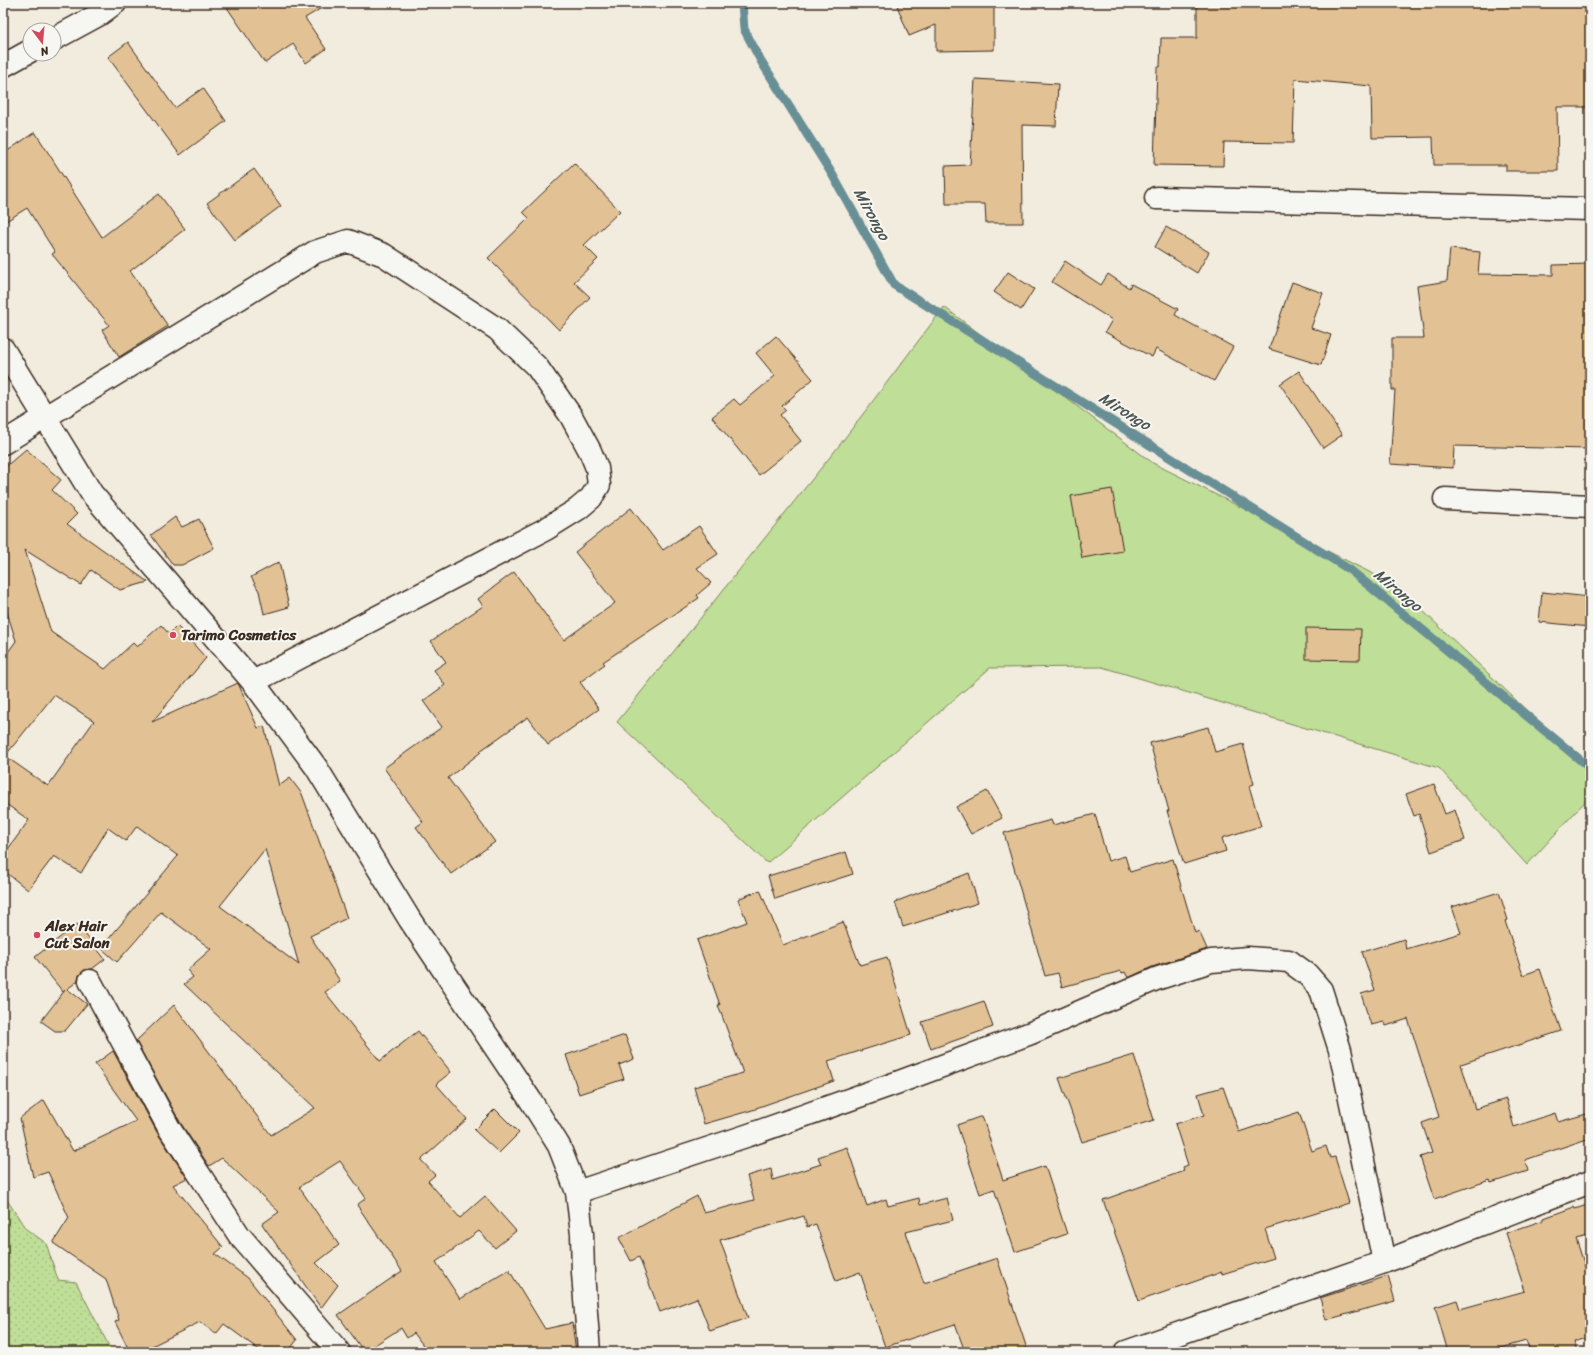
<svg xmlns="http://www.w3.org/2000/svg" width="1593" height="1355" viewBox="0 0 1593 1355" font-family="Sriracha,sans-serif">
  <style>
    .grass { fill: url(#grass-dots); stroke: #7d845a }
    .green { fill: #bfde97; stroke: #7d845a }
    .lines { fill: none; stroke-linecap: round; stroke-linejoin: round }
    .stream { stroke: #678f95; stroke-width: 9 }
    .building { fill: #e2c295; stroke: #3b2a1e; fill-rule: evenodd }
    .street-casing { stroke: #3b2a1e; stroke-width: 25 }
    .street { stroke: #f6f6f2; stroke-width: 22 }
    .poi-dot { fill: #d1495b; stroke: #f6f6f2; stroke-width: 1.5 }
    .labels { text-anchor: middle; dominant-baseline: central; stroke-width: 4; stroke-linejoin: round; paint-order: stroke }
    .poi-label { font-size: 15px; font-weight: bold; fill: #3b2a1e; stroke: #f6f6f2; text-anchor: start }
    .water-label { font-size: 16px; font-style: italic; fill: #4e5450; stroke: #f6f6f2 }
  </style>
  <defs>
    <pattern id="grass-dots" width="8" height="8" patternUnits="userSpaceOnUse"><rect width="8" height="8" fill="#bfde97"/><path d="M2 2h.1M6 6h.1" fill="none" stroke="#a5bf82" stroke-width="1.8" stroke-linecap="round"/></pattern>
  </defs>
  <rect width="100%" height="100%" fill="#f2ecdf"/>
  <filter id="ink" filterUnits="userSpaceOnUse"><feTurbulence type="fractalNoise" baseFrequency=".025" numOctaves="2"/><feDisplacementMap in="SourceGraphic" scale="8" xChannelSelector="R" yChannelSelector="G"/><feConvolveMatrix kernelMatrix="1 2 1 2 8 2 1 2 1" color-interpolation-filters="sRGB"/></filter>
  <g filter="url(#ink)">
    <path class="grass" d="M3,1194L26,1229L46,1243L58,1280L76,1282L112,1352H3Z"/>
    <path class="green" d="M944,307L1153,463L1397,586L1590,771V796L1527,865L1439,768L1102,667L990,668L767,863L617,722L838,447Z"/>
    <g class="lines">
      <path class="stream" d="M742,3L744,29L761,61L832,174L894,285L1350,570L1590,768"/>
    </g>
    <g class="building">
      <path d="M224,3H330L305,18L326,49L306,63L293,44L265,63Z"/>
      <path d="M896,3H994V50L936,51V25L909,36Z"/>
      <path d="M1197,3H1590V107H1557L1558,171H1506V165H1434L1433,137L1372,138L1371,86L1295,79L1293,143L1224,142L1223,166L1154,165L1157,67H1160L1161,38H1197Z"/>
      <path d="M128,42L175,108L203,88L226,121L180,155L108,57Z"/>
      <path d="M975,79L1058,84L1056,126L1022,125L1023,223H986L985,204H946L945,166L970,165Z"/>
      <path d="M35,132L102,237L159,194L185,229L130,271L168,326L119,357L102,330L109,325L52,254L55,252L27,208L3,223V154Z"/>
      <path d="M574,163L620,211L584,245L598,259L574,282L590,297L559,330L488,258L529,218L523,212Z"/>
      <path d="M254,169L281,206L235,240L207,203Z"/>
      <path d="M1166,227L1209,252L1197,273L1155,247Z"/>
      <path d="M1450,249L1480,252L1478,274L1553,275V265L1590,264V449L1454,446L1453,468L1390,464L1395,390H1392V338H1424L1417,286L1447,281Z"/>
      <path d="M1065,261L1101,285L1108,274L1129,288L1131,284L1178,309L1175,315L1233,347L1214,381L1156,349L1152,357L1105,332L1112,320L1052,282Z"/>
      <path d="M1008,272L1034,289L1021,310L994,292Z"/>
      <path d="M1292,282L1323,293L1311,328L1331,335L1321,365L1269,349Z"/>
      <path d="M776,336L813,379L782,406L786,410L780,415L801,441L759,475L712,417L734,399L740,405L775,376L756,353Z"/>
      <path d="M1299,371L1342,435L1323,448L1280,384Z"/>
      <path d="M26,449L61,480L52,490L77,514L67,524L148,582L120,590L91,570L81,585L25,550L51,632L105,669L133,643L137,647L161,625L169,634L177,626L206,658L152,722L238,683L258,728L264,726L279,786L290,778L302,794L347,918L310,936L340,981L325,992L380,1061L418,1031L451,1072L436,1084L467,1119L421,1160L435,1175L428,1181L460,1218L485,1196L516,1231L495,1248L479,1231L436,1262L460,1299L509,1270L545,1329L572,1323L576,1352H428L414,1333L407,1338L401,1328L364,1352L338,1315L402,1271L357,1205L366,1198L340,1161L299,1187L339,1245L316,1263L338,1285L321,1308L262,1224L279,1212L222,1158L209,1166L180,1122L136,1041L174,1005L271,1135L315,1108L184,984L193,977L187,970L211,949L161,912L117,962L101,948L178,856L137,826L126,841L108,828L81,873L54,856L28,890L3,870V856L29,820L3,802V659L16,641L3,599V469ZM54,695L94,721L48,786L5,756ZM265,849L293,944L299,965L220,906Z"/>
      <path d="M1112,489L1123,551L1082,558L1071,496Z"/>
      <path d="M631,508L663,550L699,526L718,554L697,568L711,583L697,595L699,598L603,662L605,664L580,682L599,709L548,745L528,717L480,751L481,752L448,778L495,842L451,874L416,827L423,822L384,768L442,727L423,701L445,685L434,670L446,662L431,641L483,606L478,599L514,572L564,640L615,603L575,552Z"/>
      <path d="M175,517L182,527L199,519L214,548L182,565H173L151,535Z"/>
      <path d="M279,562L289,607L264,614L259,591L251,577Z"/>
      <path d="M1542,592L1590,597V627L1539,622Z"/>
      <path d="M1306,628L1361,629L1360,660L1306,659Z"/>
      <path d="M1208,727L1215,752L1243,744L1254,784L1249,786L1261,826L1222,838L1226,851L1184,864L1167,811H1169L1150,743Z"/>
      <path d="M1434,784L1445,814L1455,810L1465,840L1431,852L1419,814L1414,816L1406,794Z"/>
      <path d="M987,791L1002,818L971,834L956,807Z"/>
      <path d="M1095,814L1108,861L1125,856L1130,872L1173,859L1195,933L1199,931L1207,949L1152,967L1128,978L1125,972L1122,973L1121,971L1062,987L1058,973L1045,976L1004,833L1051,820L1053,825Z"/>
      <path d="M846,852L853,874L775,899L768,876Z"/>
      <path d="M969,873L978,903L903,927L895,902Z"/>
      <path d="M760,890L783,945L843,922L860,965L887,957L911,1035L828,1061L834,1081L756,1108V1109L704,1124L694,1087L743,1073L718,1005H720L697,940L747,922L738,899Z"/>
      <path d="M1499,892L1508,920L1505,921L1523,975L1540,969L1561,1031L1461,1064L1475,1109L1506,1099L1514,1127L1555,1113L1558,1122L1590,1113V1138L1525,1160L1528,1171L1491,1183L1490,1180L1434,1199L1420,1157L1432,1153L1422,1123L1439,1117L1408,1019L1386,1026L1384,1022L1371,1025L1361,994L1375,990L1362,952L1404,939L1406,949L1461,933L1452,907Z"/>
      <path d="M77,924L105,959L92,969L84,970L79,975L78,981L67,989L87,1004L65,1031H55L41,1021L65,990L63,992L35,957Z"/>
      <path d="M984,1001L993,1027L931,1049L922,1022Z"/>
      <path d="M625,1035L634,1059L619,1065L624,1079L579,1094L566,1055Z"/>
      <path d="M113,1051L158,1134L187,1178L173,1185L223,1247L215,1254L248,1278L297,1340L288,1352H262L224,1324L216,1334L200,1322L140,1352H130L115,1322L119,1320L106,1279L53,1243L69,1218L48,1172L33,1177L20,1118L44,1100L73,1151L136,1121L95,1064Z"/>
      <path d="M1134,1055L1154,1120L1082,1142L1059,1078Z"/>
      <path d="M1223,1087L1239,1132L1299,1112L1312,1151L1326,1146L1330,1158L1335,1157L1349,1203L1265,1229L1274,1258L1222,1274V1272L1139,1301L1103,1200L1184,1171L1183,1167L1188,1165L1175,1124L1204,1115L1198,1094Z"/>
      <path d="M495,1109L519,1133L499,1153L474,1130Z"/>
      <path d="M982,1116L1003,1180L1045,1166L1067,1234L1015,1252L994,1189L980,1194L957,1125Z"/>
      <path d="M847,1147L867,1206L886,1199L888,1206L919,1198L920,1205L947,1198L953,1220L906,1232L924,1283L997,1258L1028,1352H965L955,1324L885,1347L860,1272L836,1281L816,1224L807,1227L804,1216L720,1240L748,1318L710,1331L697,1298L660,1312L639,1257L631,1261L619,1238L697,1196L704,1213L754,1200L747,1176L771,1169L773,1180L821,1164L818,1157Z"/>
      <path d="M1590,1204V1235L1576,1239L1590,1281V1337L1574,1342L1577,1352H1530L1526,1341L1487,1352H1448L1435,1307L1457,1300L1460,1309L1525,1291L1506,1233L1544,1220V1218L1574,1207L1575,1209Z"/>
      <path d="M1388,1276L1395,1301L1326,1320L1320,1298Z"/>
    </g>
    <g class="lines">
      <g class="street-casing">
        <g id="street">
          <path d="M54,39L100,14L115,3"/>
          <path d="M3,66L30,51"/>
          <path d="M1156,198L1590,209"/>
          <path d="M3,349L92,494L253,682L316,767L410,920L531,1101L559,1146L577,1192L582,1234L583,1273L589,1352"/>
          <path d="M3,443L315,252L348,241L384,255L497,329L537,367L571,416L590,451L597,468L599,485L591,498L578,509L546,529L253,682"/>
          <path d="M1445,499L1590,506"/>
          <path d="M90,981L169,1128L239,1235L339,1352"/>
          <path d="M577,1192L749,1135L899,1082L1031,1033L1156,979L1211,961L1248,958L1289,961L1307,974L1321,990L1340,1050L1384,1262"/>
          <path d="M1126,1352L1384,1262L1590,1182"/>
        </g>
      </g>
      <use href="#street" class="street"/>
    </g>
  </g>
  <g class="poi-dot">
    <circle cx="173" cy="635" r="4"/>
    <circle cx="37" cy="935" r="4"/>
  </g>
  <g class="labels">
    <g class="poi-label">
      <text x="181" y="635">Tarimo Cosmetics</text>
      <text x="45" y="926">Alex Hair<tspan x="45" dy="17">Cut Salon</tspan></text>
    </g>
    <g class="water-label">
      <text transform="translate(872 214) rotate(61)">Mirongo</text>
      <text transform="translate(1125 411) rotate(32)">Mirongo</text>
      <text transform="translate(1398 590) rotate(40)">Mirongo</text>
    </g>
  </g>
  <rect width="1593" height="1355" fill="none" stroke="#f6f6f2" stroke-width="16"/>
  <rect x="8" y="8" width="1577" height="1339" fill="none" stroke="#3b2a1e" stroke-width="1.5" filter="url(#ink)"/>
  <g transform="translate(42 42) rotate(164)"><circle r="19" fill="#f6f6f2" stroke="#aba49d"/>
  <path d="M0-3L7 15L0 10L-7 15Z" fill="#d1495b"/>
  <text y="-6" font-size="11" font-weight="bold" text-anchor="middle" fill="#3b2a1e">N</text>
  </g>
</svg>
